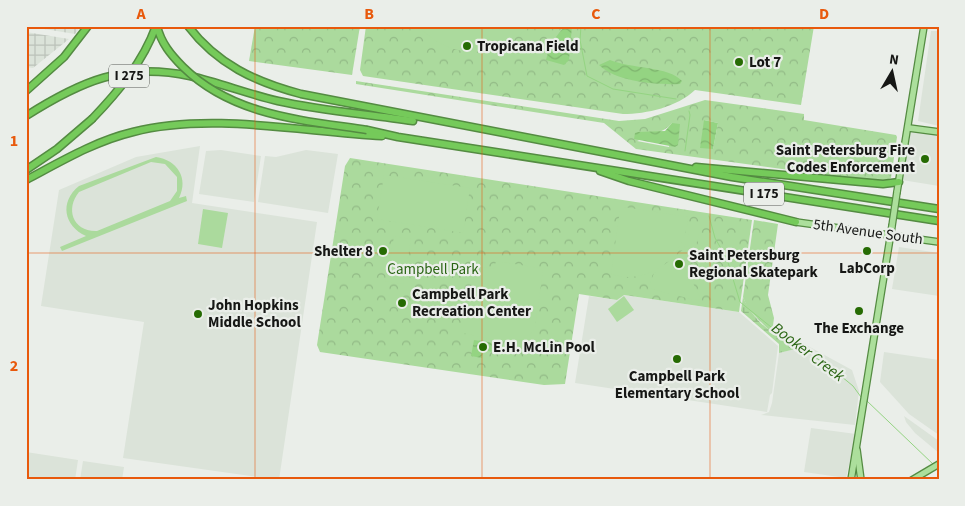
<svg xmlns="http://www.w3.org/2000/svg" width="965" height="506" viewBox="0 0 965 506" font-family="'Source Sans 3',sans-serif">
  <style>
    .built { fill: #dbe3d9 }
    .industrial { fill: url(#industrial-grid) }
    .wetland { fill: url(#wetland-marsh) }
    .park { fill: url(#park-crowns); fill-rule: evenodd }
    .garden { fill: #abda9d; fill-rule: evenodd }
    .water { fill: url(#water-waves) }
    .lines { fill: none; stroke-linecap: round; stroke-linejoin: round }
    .stream { stroke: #94d482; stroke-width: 1 }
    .major-casing { stroke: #548b42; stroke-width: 8 }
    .highway-casing { stroke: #548b42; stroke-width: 9 }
    .major { stroke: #acdf9c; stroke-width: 5.5 }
    .highway { stroke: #75ca5a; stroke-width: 6 }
    .major-bridge-casing { stroke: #548b42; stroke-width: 8; stroke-linecap: butt }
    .highway-bridge-casing { stroke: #548b42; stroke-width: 9; stroke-linecap: butt }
    .major-bridge { stroke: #acdf9c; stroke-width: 5.5 }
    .highway-bridge { stroke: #75ca5a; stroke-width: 6 }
    .grid { fill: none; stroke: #e8590c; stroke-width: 1; stroke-opacity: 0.55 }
    .poi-dot { fill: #266b03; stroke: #eaeee9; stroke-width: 2 }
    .labels { text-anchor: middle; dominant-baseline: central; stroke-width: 4.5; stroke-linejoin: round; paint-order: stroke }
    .shield { fill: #eaeee9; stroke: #565855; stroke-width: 1 }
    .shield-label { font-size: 14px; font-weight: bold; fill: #161715 }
    .poi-label { font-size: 15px; font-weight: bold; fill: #161715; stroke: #eaeee9; text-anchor: start }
    .street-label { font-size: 15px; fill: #161715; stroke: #eaeee9 }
    .park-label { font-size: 15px; fill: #2a6514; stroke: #eaeee9 }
    .water-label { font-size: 16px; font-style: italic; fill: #2a6513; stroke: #eaeee9 }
    .neatline { fill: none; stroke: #e8590c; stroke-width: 2 }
    .grid-label { font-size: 16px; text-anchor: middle; font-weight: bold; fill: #e8590c }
  </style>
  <defs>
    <pattern id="industrial-grid" width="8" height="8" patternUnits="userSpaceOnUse" patternTransform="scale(1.25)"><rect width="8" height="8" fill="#dbe3d9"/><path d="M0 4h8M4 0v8" fill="none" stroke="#bbc2b9"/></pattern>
    <pattern id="wetland-marsh" width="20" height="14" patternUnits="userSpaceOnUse" patternTransform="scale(1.25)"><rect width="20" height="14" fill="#abda9d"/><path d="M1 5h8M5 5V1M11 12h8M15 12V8" fill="none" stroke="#92ba86"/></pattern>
    <pattern id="park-crowns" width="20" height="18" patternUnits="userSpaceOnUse" patternTransform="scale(1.25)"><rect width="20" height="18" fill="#abda9d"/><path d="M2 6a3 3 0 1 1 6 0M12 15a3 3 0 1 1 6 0" fill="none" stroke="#92ba86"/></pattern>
    <pattern id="water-waves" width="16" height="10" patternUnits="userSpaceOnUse" patternTransform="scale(1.25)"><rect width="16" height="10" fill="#94d482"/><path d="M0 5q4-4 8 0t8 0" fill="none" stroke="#7fb56f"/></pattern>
  </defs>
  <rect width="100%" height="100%" fill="#eaeee9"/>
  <g class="built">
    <path d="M931,31H939V126L918,121Z"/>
    <path d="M911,131L939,135V186L902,180Z"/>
    <path d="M200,146L192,203L317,222L279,480L123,458L144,322L41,306L59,190L136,157Z"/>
    <path d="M221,150L261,156L254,202L199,194L206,151Z"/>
    <path d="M306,150L338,154L328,213L258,202L265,156L276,157Z"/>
    <path d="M899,247L939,253V296L892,289Z"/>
    <path d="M623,295L739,312L778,346L772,393L770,395L767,412L575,383L589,296L617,300Z"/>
    <path d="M773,327L852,370L859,391L855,425L761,415L769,412L772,403L779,353L798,348L773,334Z"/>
    <path d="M884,352L939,360V435L909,414L880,382Z"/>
    <path d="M904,416L939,441V453L915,433L906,422Z"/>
    <path d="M811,428L856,434L846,478L804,472Z"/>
    <path d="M26,452L78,460L75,480H26Z"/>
    <path d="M83,461L124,467L122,480H80Z"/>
  </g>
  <g class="industrial">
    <path d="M26,26H81L75,34Z"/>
    <path d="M26,32L69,39L33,68L26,67Z"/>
  </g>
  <path class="wetland" d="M743,297C754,323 775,336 799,348L779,353V344L741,311Z"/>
  <g class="park">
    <path d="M255,26H360L352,75L249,61Z"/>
    <path d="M366,26H814L801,105L695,90C677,107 647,114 623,114L363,76L360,70Z"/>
    <path d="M356,81L619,121L645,119L705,100L804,114V120L896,135L897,137L891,178L883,181L848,178L636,149L604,123L356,84ZM704,120L718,123L713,149ZM672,123L669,147L637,141C649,135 664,133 672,123Z"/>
    <path d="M350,158L752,220L739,312L624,295L617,300L579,294L565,384L544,385L320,352L317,345L345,166Z"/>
    <path d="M754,220L778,224L768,295L774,318L772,333L748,309L743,297Z"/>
  </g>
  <g class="garden">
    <path d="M418,26H530C495,59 453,62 418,26Z"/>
    <path d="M156,157C177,160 189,178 179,198L186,196L187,201L62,251L60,247L86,236C64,226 59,202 79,186ZM151,162L165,164L177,177V191L170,201L97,231C73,232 65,209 79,192Z"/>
    <path d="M384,175L470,188L463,233L377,219Z"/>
    <path d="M624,207L688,217C687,255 649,287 611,274L620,210Z"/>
    <path d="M203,209L228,213L222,248L198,244Z"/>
    <path d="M694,229L699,235L690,265L686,269L701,299L695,300L648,288L654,273L684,249L689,232Z"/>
    <path d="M394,236L411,239L406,270L389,267Z"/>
    <path d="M496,261L540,268L543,271L535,328C522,351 483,336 462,333L474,273L483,267L494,269Z"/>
    <path d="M387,269L405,272L403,284L385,281Z"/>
    <path d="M624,296L634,310L617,322L608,309Z"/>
  </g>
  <g class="water">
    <path d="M565,26H572L569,60L564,65L546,60L550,44Z"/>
    <path d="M610,60C631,69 669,66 682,81L680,84C656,85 617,82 599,65Z"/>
    <path d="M704,120L718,123L713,149L700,148Z"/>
    <path d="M672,123L680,124L678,145L675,147L634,139L635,133L638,132L665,131Z"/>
    <path d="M474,340L494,343L493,352L483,350L482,358L471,356Z"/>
  </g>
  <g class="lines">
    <g class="stream">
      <path d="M581,26L580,40L587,76L613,89L676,99"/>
      <path d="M685,151L690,115L689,111"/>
      <path d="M709,216L715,238L727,259L740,302L781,335L830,367L853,386L861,397"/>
      <path d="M867,401L934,465"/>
    </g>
    <g class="major-casing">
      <g id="major">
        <path d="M909,128L939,132"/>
        <path d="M897,192L924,26"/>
        <path d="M796,222L939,242"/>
        <path d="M857,450L861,480"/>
        <path d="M851,480L892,226"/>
        <path d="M912,480L939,464"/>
      </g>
    </g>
    <g class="highway-casing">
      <g id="highway">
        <path d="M188,26C217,64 255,82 301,94L732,177L939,209"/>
        <path d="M26,91L64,57L88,26"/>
        <path d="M26,116C81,81 124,62 190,76C220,83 248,94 278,101C322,111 368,114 413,121"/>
        <path d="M367,130L398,137L939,221"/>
        <path d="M696,167L883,184L899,182"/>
        <path d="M26,170L57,149L92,119"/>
        <path d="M600,171L629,181L796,222"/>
        <path d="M26,180C60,162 95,141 133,132C210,112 303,132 382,136"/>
      </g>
    </g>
    <use href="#major" class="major"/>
    <use href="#highway" class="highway"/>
    <g class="major-bridge-casing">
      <path id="major-bridge" d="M892,226L897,192"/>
    </g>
    <g class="highway-bridge-casing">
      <g id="highway-bridge">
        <path d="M157,26C161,43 171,55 183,67C233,116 302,120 367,130"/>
        <path d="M92,119C118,92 143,62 156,26"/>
      </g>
    </g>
    <use href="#major-bridge" class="major-bridge"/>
    <use href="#highway-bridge" class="highway-bridge"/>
  </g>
  <path class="grid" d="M255,26V480M482,26V480M710,26V480M26,253H939"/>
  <g class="poi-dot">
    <circle cx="467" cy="46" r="5"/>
    <circle cx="739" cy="62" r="5"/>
    <circle cx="925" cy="159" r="5"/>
    <circle cx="383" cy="251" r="5"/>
    <circle cx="867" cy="251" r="5"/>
    <circle cx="679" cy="264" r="5"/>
    <circle cx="402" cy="303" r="5"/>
    <circle cx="859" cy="311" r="5"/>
    <circle cx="198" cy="314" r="5"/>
    <circle cx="483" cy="347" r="5"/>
    <circle cx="677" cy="359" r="5"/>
  </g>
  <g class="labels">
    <g class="shield">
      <rect x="109" y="64.5" width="40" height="23" rx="4"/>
      <rect x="744" y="182.5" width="40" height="23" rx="4"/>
    </g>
    <g class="shield-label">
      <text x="129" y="76">I 275</text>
      <text x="764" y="194">I 175</text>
    </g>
    <g class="poi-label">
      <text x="477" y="46">Tropicana Field</text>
      <text x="749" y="62">Lot 7</text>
      <text x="915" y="150" text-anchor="end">Saint Petersburg Fire<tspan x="915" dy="17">Codes Enforcement</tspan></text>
      <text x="373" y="251" text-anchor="end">Shelter 8</text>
      <text x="689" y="255">Saint Petersburg<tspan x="689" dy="17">Regional Skatepark</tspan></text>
      <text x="867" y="268" text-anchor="middle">LabCorp</text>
      <text x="412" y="294">Campbell Park<tspan x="412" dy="17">Recreation Center</tspan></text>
      <text x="208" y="305">John Hopkins<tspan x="208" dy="17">Middle School</tspan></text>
      <text x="859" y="328" text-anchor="middle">The Exchange</text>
      <text x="493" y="347">E.H. McLin Pool</text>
      <text x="677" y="376" text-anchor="middle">Campbell Park<tspan x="677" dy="17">Elementary School</tspan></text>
    </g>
    <g class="street-label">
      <text transform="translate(868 232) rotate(8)">5th Avenue South</text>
    </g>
    <g class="park-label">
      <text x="433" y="269">Campbell Park</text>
    </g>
    <g class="water-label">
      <text transform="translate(808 352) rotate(37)">Booker Creek</text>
    </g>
  </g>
  <rect width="965" height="506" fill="none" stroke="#eaeee9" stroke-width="55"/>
  <g transform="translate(892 72) rotate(9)" stroke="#eaeee9" stroke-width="4" paint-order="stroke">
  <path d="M0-4L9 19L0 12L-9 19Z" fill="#161715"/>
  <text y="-8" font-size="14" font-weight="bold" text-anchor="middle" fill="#161715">N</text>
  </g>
  <rect x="28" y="28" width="910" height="450" class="neatline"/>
  <g class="grid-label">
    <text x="141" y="19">A</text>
    <text x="369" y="19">B</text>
    <text x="596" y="19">C</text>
    <text x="824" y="19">D</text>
    <text x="14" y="146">1</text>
    <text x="14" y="371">2</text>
  </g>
</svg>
